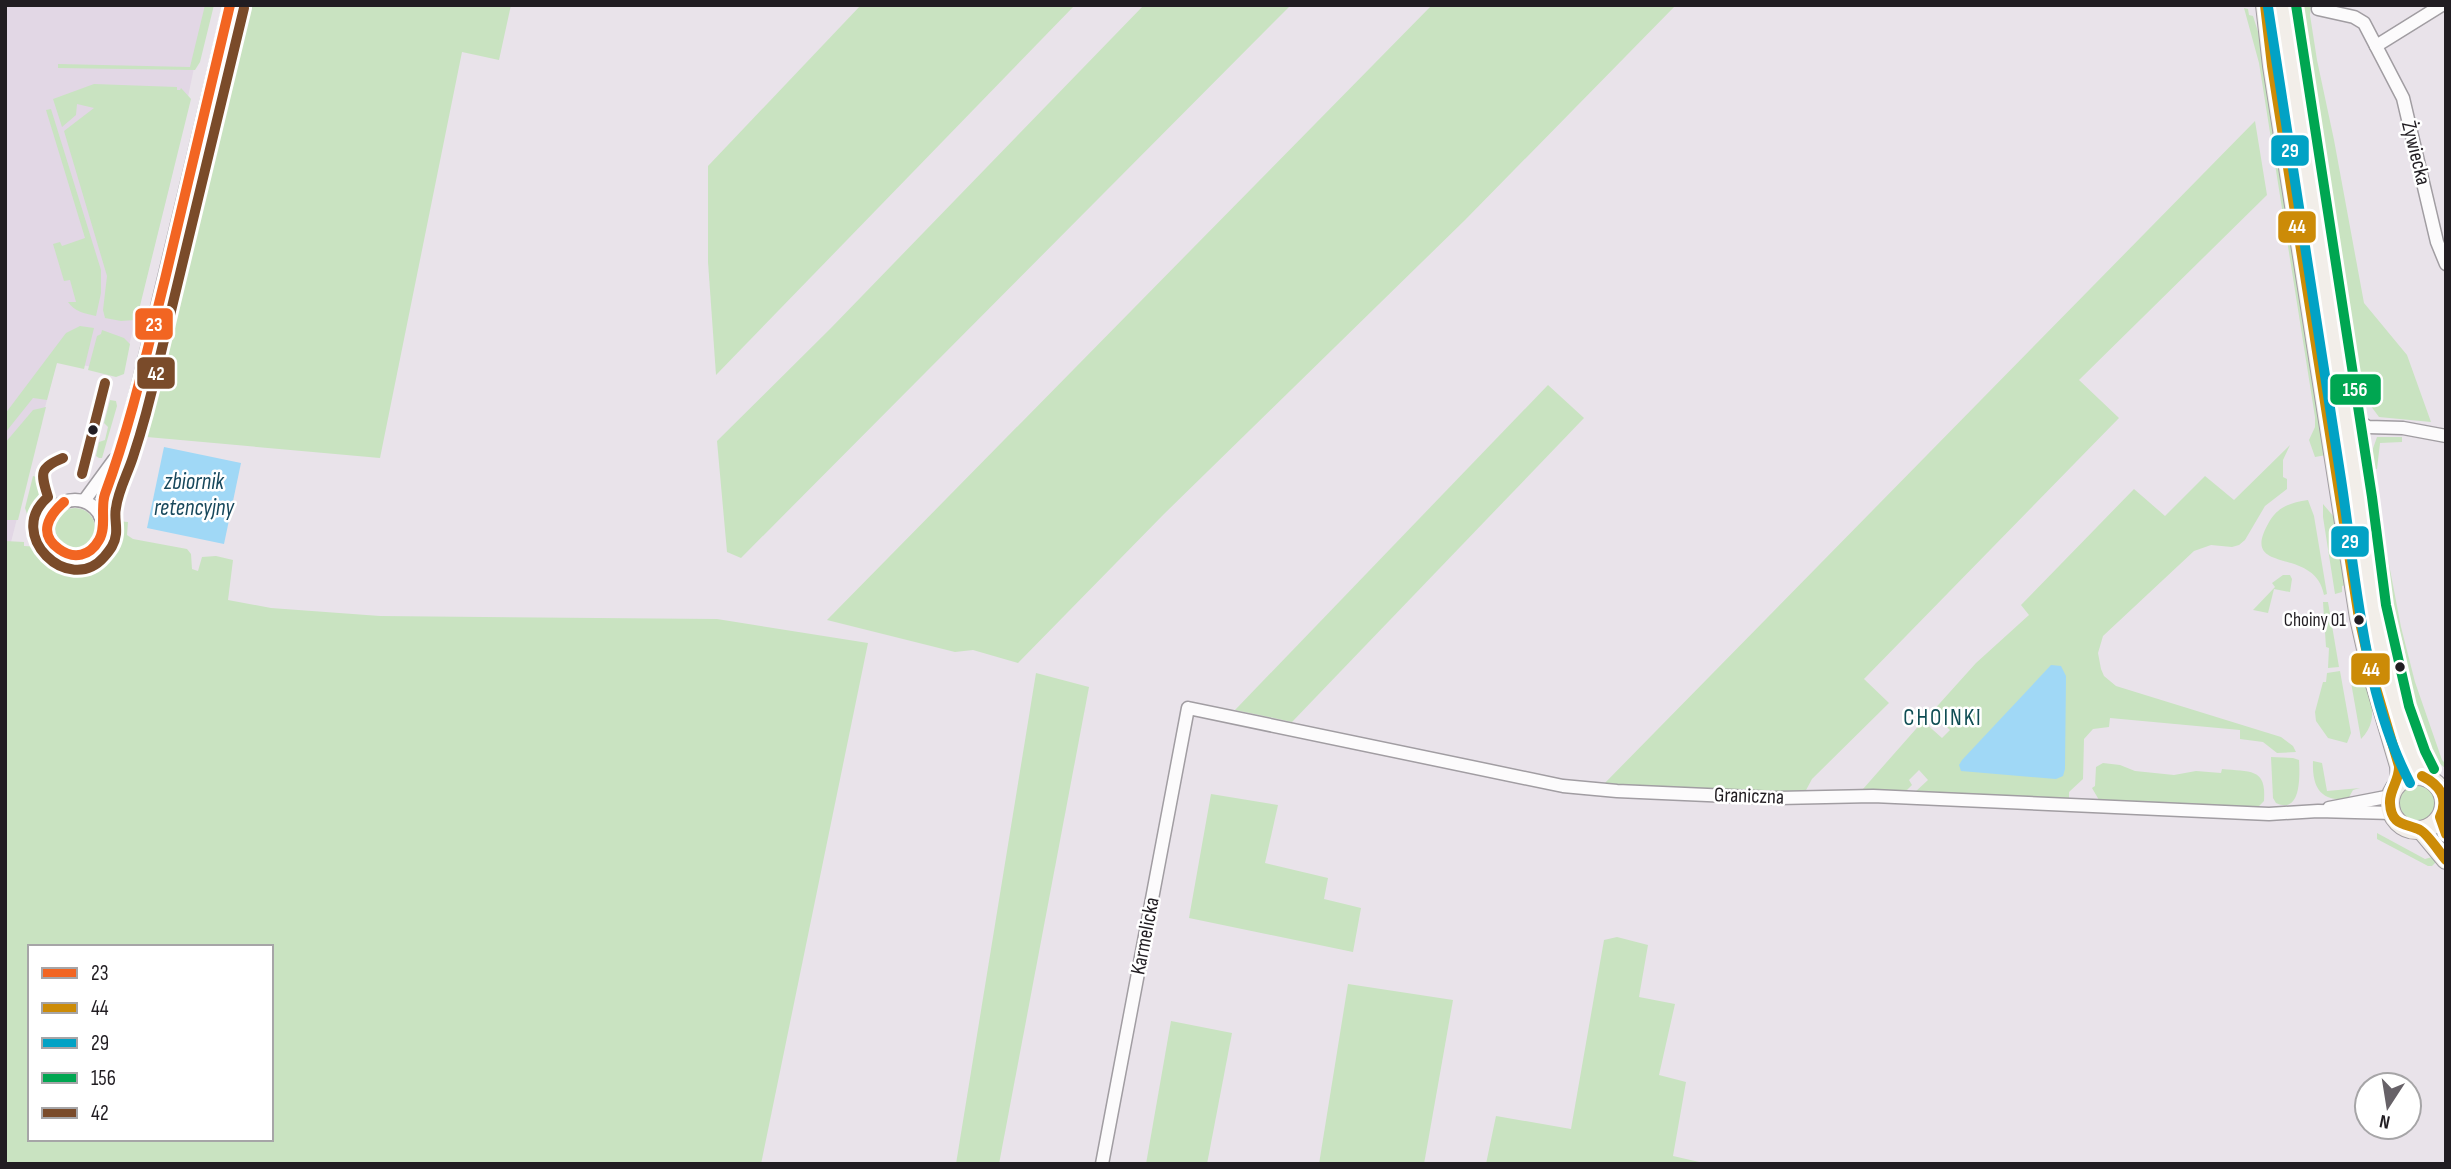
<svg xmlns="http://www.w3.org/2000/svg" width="2451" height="1169" viewBox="0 0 2451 1169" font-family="'Sofia Sans Condensed',sans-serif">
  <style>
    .built { fill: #e2d7e5 }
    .green { fill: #c9e3c1; fill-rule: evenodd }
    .water { fill: #a0d8f6 }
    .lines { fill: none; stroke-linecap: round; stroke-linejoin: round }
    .street-casing { stroke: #a19da2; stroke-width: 15 }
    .secondary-casing { stroke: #a19da2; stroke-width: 20 }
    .street { stroke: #fcfbfc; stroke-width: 12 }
    .secondary { stroke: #f2eee9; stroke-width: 18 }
    .bus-1-casing { stroke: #fff; stroke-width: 16 }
    .bus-2-casing { stroke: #fff; stroke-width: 16 }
    .bus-3-casing { stroke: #fff; stroke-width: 16 }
    .bus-4-casing { stroke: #fff; stroke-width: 16 }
    .bus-5-casing { stroke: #fff; stroke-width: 16 }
    .bus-1 { stroke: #f26522; stroke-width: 10 }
    .bus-2 { stroke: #cc8b07; stroke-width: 10 }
    .bus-3 { stroke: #02a2c5; stroke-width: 10 }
    .bus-4 { stroke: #00a651; stroke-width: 10 }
    .bus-5 { stroke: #7a4b2a; stroke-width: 10 }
    .bus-dot { fill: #211d22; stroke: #fff; stroke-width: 2.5 }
    .labels { text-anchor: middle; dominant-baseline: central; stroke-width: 5; stroke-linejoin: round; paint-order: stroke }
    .bus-label { font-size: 19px; fill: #211d22; stroke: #fff; text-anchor: end }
    .street-label { font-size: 21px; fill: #211d22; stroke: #fff }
    .water-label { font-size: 23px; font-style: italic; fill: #18485c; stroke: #fff }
    .neighbourhood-label { font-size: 23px; letter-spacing: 2px; fill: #0f4d54; stroke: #fff }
    .line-badge { stroke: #fff; stroke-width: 2.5 }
    .badge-label { font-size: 19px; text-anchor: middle; font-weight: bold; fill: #fff }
  </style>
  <rect width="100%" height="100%" fill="#e9e3ea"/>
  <path class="built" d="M5,5H207L170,184L122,373L57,360L7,558L5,557Z"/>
  <g class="green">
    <path d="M205,5H214L200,62L195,70L58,68V64L190,67Z"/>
    <path d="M250,5H511L499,60L462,52L380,458L147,437Z"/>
    <path d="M861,5H1075L716,375L708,262V166Z"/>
    <path d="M1144,5H1291L741,558L727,552L717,441L831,328Z"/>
    <path d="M1432,5H1676L1465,220L1164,514L1018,663L973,650L955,652L827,620Z"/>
    <path d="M2297,5H2311L2310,15L2317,60L2334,140L2364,303L2407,355L2431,422L2379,417L2362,394L2359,395L2356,391L2342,301C2343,275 2333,249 2329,222C2318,151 2302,78 2297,5Z"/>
    <path d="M2244,8L2248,9L2249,15L2253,16L2261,41L2326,455L2315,457L2309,440L2315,427V417L2259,63Z"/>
    <path d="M94,84L177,87V90H180L181,88L191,99L138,314L135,320L121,321L105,318L103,310L107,276L64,131L94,108L77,104L76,115L62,127L53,99Z"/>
    <path d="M51,109L101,270V293L96,316C84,313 75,312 68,302H76L70,280L64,281L53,244L60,242L62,246L85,238L46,110Z"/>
    <path d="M2255,121L2267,195L2079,380L2119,418L1864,679L1889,703L1812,779L1805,792L1600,788Z"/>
    <path d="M80,326L94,328L84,369L57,363L47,400L33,398L5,433V414L66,333Z"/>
    <path d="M102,330L124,338L130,344L124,374L116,377L88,370L97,336L101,334Z"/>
    <path d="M1548,385L1584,418L1292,722L1235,710Z"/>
    <path d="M110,400L116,401L117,406L102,458H99L96,456L99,442L105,440L108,427L104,423Z"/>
    <path d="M46,407L18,520H5V443L33,410Z"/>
    <path d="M2377,437H2402V442L2380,443L2377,469L2371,470L2401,627L2415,682L2442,760L2446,764V769L2429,754L2424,743L2420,742C2412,709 2411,676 2403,643C2401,634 2396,626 2393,617L2366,464L2371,463L2370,457Z"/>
    <path d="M2290,445L2283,460V477L2287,479V489L2265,506L2245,540L2239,545L2232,547L2211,545L2194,551L2103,636L2098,653L2101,669L2104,676L2116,686L2281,737L2293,746L2296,752L2277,753L2263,742L2240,739V730L2110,718L2109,727L2093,729L2084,739L2083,779L2069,792V800L1914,793L1928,780L1919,770L1909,780L1912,785L1904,793H1868L1863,789L1923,721L1942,738L1950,730L1931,713L1976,663L2029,615L2021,605L2134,489L2165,516L2205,476L2234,500Z"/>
    <path d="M128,473L129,477C123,489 103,521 128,522L127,535L133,539L187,549L191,554L192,569L198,571L202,557L216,556L233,560L228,600L271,608L380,616L717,619L868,643L761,1164H5V541L24,542V546C50,546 48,560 70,563C81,565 93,561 104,563L119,537C101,512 115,495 128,473ZM30,947H271V1139H30Z"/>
    <path d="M33,476L43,479L50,497C47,506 38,517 27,514L25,508Z"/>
    <path d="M2308,500L2314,516L2327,594L2324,595C2315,545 2239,576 2268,524C2277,507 2289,503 2308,500Z"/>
    <path d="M2323,504L2334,517L2346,585L2342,586V592L2335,594L2323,517Z"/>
    <circle cx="75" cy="528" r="20"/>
    <path d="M2283,575H2290L2292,579L2290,592L2274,589L2268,613L2253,610L2275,587L2272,583Z"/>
    <path d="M2328,602L2339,667L2328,668L2329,648L2326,647L2323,602Z"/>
    <path d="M2359,659C2366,685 2384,717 2361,739L2349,671Z"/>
    <path d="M2340,671L2351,733L2347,743L2328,738L2316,721L2315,712L2323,682H2326L2327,673Z"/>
    <path d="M1036,673L1089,687L999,1164H956Z"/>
    <path d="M2271,757L2293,758L2299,760C2300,776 2301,815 2276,803L2273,798Z"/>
    <path d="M2313,761L2322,763L2327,791L2360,788L2353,790L2348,799C2320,802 2312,787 2313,761Z"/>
    <path d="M2103,763L2120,765L2135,771L2174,775L2196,771L2221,773L2222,769C2249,772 2267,767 2264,801L2259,806L2253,807L2099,800L2092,788L2095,786L2096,767Z"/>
    <circle cx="2418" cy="802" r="20"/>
    <path d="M1211,794L1278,805L1265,863L1328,878L1324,899L1361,908L1353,952L1189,918Z"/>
    <path d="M2377,833L2425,859L2436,856V862L2432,866H2428L2377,839Z"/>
    <path d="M1617,937L1648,945L1639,997L1675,1004L1659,1075L1686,1082L1673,1156L1708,1164H1486L1496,1116L1571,1129L1604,940Z"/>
    <path d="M1348,984L1453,1000L1424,1164H1319Z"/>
    <path d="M1171,1021L1232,1033L1207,1164H1146Z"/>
  </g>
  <g class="water">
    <path d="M164,447L241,463L224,544L147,528Z"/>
    <path d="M2051,665L2061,666L2066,676L2065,769L2063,776L2056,779L1961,771L1959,765L1962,760Z"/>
  </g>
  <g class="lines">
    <g class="street-casing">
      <g id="street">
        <path d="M2318,9L2354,17L2364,23L2403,98L2437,242L2446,264"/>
        <path d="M2376,46L2442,5"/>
        <path d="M2344,413L2368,427L2403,428L2446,436"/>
        <circle cx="75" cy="528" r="28"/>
        <path d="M84,501L114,460"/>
        <path d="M100,516L127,430L150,337L230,5"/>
        <path d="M2444,802H2446"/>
        <path d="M2329,808L2391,796"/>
        <path d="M1102,1164L1188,708L1563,786L1617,791L1775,798L1873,796L2269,814L2318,811L2392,813"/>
      </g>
    </g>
    <g class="secondary-casing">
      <g id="secondary">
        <path d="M2265,5L2272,66L2359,618L2371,671L2399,766L2400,781"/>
        <path d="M2282,5L2358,499L2372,608L2396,710L2412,757L2422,776"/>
        <circle cx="2417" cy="803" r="27"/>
        <path d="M2421,830L2446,860"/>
      </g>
    </g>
    <use href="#street" class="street"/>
    <use href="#secondary" class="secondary"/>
    <g class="bus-1-casing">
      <path id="bus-1" d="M64,502C48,516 38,534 59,549C74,560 90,556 99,540C107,527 100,508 105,494C131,424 147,351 165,279C187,188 209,97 230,5"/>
    </g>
    <g class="bus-2-casing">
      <g id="bus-2">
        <path d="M2265,5L2272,66L2359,618L2371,671L2399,766C2400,780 2389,790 2390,803C2391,827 2407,823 2420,830C2427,833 2440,853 2446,860"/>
        <path d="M2422,776C2440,785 2449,798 2440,817L2446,834"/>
      </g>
    </g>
    <g class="bus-3-casing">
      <path id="bus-3" d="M2268,7C2292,164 2317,322 2341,479C2356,577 2363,694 2410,783"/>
    </g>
    <g class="bus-4-casing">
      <path id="bus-4" d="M2296,5L2372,497L2386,605L2409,706L2425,751L2434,769"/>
    </g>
    <g class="bus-5-casing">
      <g id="bus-5">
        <path d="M63,458C38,468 41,474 48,497C4,534 69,597 104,557C110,550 115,544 116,534C117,525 114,516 116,508C118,491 128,473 133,457C143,427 151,396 158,365C187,246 216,127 244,8"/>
        <path d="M82,474L105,383"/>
      </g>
    </g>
    <use href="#bus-1" class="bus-1"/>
    <use href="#bus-2" class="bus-2"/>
    <use href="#bus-3" class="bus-3"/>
    <use href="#bus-4" class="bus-4"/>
    <use href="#bus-5" class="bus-5"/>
  </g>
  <g class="bus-dot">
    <circle cx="93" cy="430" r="6"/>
    <circle cx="2359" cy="620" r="6"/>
    <circle cx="2400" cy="667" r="6"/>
  </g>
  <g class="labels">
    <g class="bus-label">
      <text x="2346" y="620">Choiny 01</text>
    </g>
    <g class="street-label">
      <text transform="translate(2416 153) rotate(76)">Żywiecka</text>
      <text transform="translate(1749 796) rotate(2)">Graniczna</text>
      <text transform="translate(1145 936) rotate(-79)">Karmelicka</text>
    </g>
    <g class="water-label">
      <text x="194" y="482">zbiornik<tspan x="194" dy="26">retencyjny</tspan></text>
    </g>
    <g class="neighbourhood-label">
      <text x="1943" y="718">CHOINKI</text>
    </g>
  </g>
  <g class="line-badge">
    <rect x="2270" y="134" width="40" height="33" rx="7" fill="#02a2c5"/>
    <rect x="2277" y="210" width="40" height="34" rx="7" fill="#cc8b07"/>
    <rect x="134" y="307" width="40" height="34" rx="7" fill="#f26522"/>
    <rect x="136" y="356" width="40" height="34" rx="7" fill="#7a4b2a"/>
    <rect x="2329" y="373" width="53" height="33" rx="7" fill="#00a651"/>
    <rect x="2330" y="525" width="40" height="33" rx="7" fill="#02a2c5"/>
    <rect x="2350" y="652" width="41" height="34" rx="7" fill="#cc8b07"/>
  </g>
  <g class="badge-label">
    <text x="2290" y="157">29</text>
    <text x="2297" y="233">44</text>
    <text x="154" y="331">23</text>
    <text x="156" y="380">42</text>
    <text x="2355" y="396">156</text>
    <text x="2350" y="548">29</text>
    <text x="2371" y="676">44</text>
  </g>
  <rect width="2451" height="1169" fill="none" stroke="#211d22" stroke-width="14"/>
  <rect x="28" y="945" width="245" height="196" fill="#ffffff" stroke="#a6a5a7" stroke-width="2"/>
  <rect x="42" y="968" width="35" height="10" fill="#f26522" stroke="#a6a5a7" stroke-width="2"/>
  <text x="91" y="980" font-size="21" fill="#211d22">23</text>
  <rect x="42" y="1003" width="35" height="10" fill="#cc8b07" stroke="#a6a5a7" stroke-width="2"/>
  <text x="91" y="1015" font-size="21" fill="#211d22">44</text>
  <rect x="42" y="1038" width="35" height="10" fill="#02a2c5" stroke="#a6a5a7" stroke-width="2"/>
  <text x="91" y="1050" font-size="21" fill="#211d22">29</text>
  <rect x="42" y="1073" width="35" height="10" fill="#00a651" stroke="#a6a5a7" stroke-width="2"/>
  <text x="91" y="1085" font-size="21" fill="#211d22">156</text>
  <rect x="42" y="1108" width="35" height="10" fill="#7a4b2a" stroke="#a6a5a7" stroke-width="2"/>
  <text x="91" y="1120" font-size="21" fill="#211d22">42</text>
  <g transform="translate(2388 1106) rotate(192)"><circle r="33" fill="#ffffff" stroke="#a6a5a7" stroke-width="2"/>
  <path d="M0-5L12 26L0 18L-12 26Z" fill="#676268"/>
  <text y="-10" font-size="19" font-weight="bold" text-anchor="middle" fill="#211d22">N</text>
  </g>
</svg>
